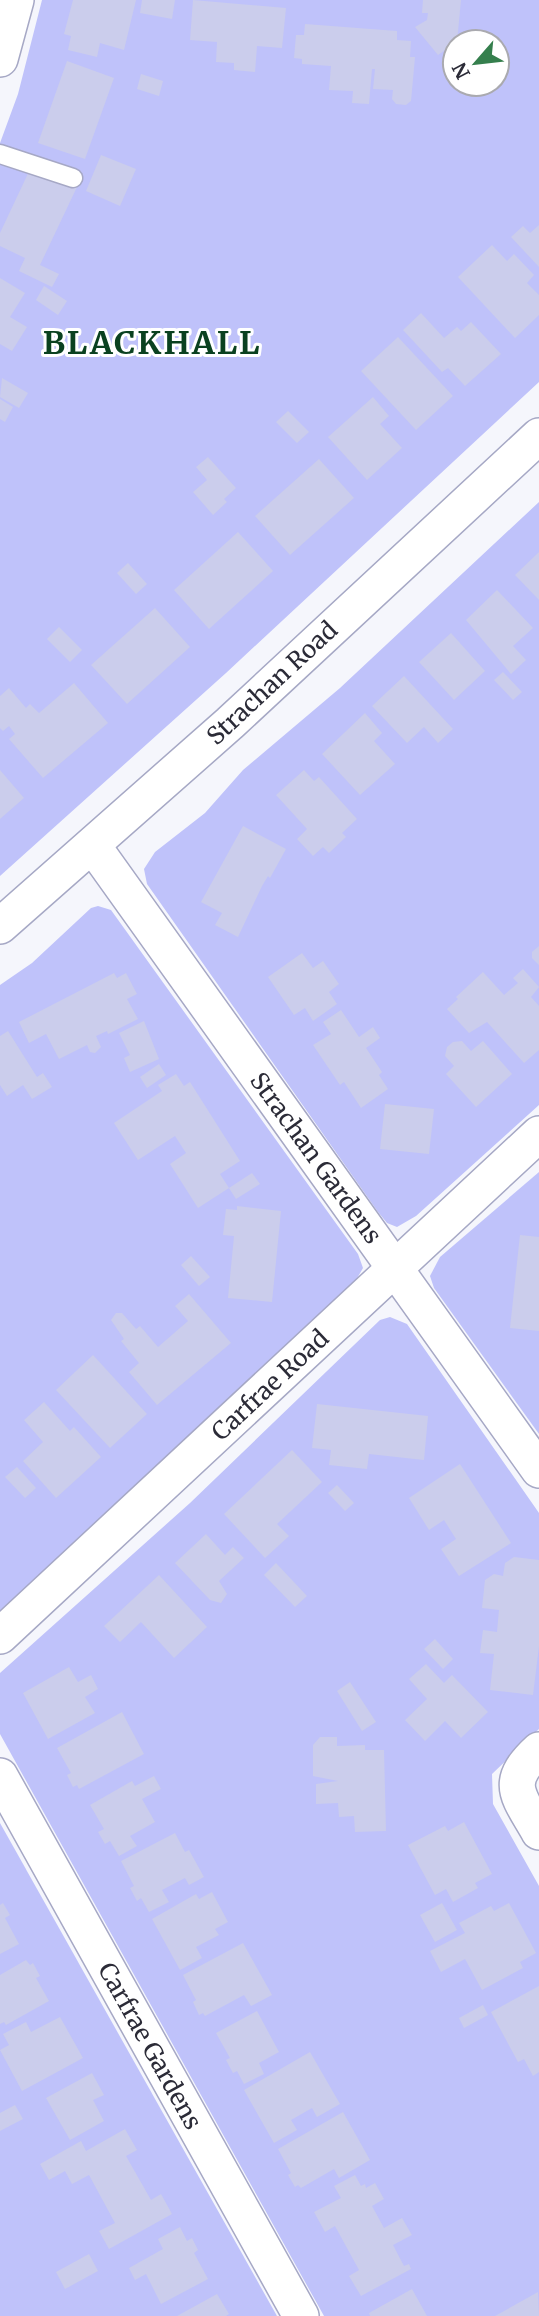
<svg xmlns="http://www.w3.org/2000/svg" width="539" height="2316" viewBox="0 0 539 2316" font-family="Merriweather,serif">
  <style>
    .green { fill: #bfc2fa; fill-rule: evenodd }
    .building { fill: #cbcdec }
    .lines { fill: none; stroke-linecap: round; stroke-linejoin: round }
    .lane-casing { stroke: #a6a8c5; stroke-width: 21 }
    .street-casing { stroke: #a6a8c5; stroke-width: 38 }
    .lane { stroke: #fff; stroke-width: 18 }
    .street { stroke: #fff; stroke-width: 35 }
    .labels { text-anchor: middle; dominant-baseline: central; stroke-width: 6; stroke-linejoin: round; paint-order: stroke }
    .street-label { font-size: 24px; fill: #2b2b37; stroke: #fff }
    .district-label { font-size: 32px; font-weight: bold; letter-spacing: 2px; fill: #0a4120; stroke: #fff }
  </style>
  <rect width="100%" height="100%" fill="#f5f6fc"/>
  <g class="green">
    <path d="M42,0H539V382L226,673L0,876V143L18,94ZM455,42H497V84H455Z"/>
    <path d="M539,502V1105L416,1216L397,1227L387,1223L378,1212L147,884L144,869L155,852L205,813L243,770L340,688Z"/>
    <path d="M98,906L111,910L358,1254L363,1268L356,1280L0,1612V985L32,963L91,908Z"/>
    <path d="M539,1172V1434L434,1288L430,1276L440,1257Z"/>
    <path d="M390,1317L407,1324L539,1513V1729L492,1774L493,1804L539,1886V2316H324L0,1734V1673L190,1503L380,1320Z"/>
    <path d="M0,1823L277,2316H0Z"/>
  </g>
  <g class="building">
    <path d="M73,0H136L124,50L100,43L97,57L68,50L71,36L64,34Z"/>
    <path d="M142,0H175L172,19L140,13Z"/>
    <path d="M193,0L286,8L282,48L257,46L255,72L234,70V63L216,62L217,42L190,40Z"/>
    <path d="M423,0H461L457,42L438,55L415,27L427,20L428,13H422Z"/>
    <path d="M305,24L397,31V40L411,41L410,57H415L411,101L406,105L396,104L392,99L393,90L373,89L375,69H372L369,104L352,103L353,91L329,90L331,66L302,64V59L294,58L296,35H304Z"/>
    <path d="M67,61L114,78L85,159L38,143Z"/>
    <path d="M141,74L163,81L159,96L137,89Z"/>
    <path d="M101,155L136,169L120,206L86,191Z"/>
    <path d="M32,165L77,187L40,265L59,274L52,287L19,271L25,258L0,246V233Z"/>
    <path d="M539,225V267L511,237L523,226L530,233Z"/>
    <path d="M492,245L507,261L514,254L534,275L527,283L539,295V315L515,338L458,277Z"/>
    <path d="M0,278L25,293L10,317L27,327L12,351L0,344Z"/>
    <path d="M44,286L67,301L58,315L36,300Z"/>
    <path d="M421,313L444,338L457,327L461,331L471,322L501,354L465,386L448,368L442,372L403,330Z"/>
    <path d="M398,337L453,396L416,430L361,371Z"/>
    <path d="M2,378L28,393L19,408L0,397Z"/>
    <path d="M373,397L389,416L380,424L402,448L367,480L328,437Z"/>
    <path d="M0,399L13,407L5,422L0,419Z"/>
    <path d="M288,411L309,432L297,443L276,422Z"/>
    <path d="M208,457L236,488L224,499L227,502L213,515L193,492L207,480L196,467Z"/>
    <path d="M319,459L354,498L290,555L255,516Z"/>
    <path d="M238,532L273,571L209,629L174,590Z"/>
    <path d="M539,552V600L515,575Z"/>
    <path d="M128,563L147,584L136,594L117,573Z"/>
    <path d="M497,590L533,628L513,646L526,660L511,674L466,620Z"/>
    <path d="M155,608L190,647L127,704L91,665Z"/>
    <path d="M59,627L82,650L70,662L47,639Z"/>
    <path d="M451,633L485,671L454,700L419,662Z"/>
    <path d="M503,672L522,692L513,700L494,680Z"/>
    <path d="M404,676L453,729L438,743L424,727L407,743L372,706Z"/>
    <path d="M74,683L108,723L43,778L9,739L15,734L9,726L3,731L0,728V696L9,688L26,708L30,704L39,713Z"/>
    <path d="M365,713L382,733L374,741L395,764L360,795L322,754Z"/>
    <path d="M0,770L24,798L0,819Z"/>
    <path d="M304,770L314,781L319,777L357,819L342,833L346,837L329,853L323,847L313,856L297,839L307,829L276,795Z"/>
    <path d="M243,826L286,849L270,878L268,876L262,886L238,937L215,925L222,913L201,902Z"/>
    <path d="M539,946V965L532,958V952Z"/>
    <path d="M302,953L313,968L323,961L339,984L329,992L337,1004L313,1021L305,1008L294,1015L268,977Z"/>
    <path d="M523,969L539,987L531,997L539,1006V1050L524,1063L487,1022L469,1033L447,1009L458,999L456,997L483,972L504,995L518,983L513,978Z"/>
    <path d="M114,973L117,978L126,973L137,994L127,999L138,1019L108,1034L107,1031L96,1036L101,1047L95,1053L90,1052L87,1045L59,1059L46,1034L29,1043L19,1022Z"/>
    <path d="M341,1010L359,1037L373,1027L380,1038L366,1048L382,1072L379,1075L388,1089L361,1108L344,1082L340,1085L313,1045L331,1034L323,1022Z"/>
    <path d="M144,1021L159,1059L130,1072L124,1058L130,1055L119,1033Z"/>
    <path d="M8,1031L37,1077L43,1073L52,1087L32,1099L23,1085L7,1096L0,1085V1036Z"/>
    <path d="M462,1041L471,1051L483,1041L512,1074L476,1107L446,1074L454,1066L445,1056L447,1047L453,1042Z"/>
    <path d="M159,1064L166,1075L147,1088L140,1077Z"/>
    <path d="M176,1074L184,1086L190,1082L240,1161L220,1174L229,1188L252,1173L260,1184L236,1199L229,1188L198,1208L170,1164L186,1153L175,1136L138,1160L114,1123L162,1091L158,1085Z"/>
    <path d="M385,1104L434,1109L429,1154L380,1149Z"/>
    <path d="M237,1206L281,1211L272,1302L228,1298L234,1236L223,1235L226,1209L237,1210Z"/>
    <path d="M520,1235L539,1237V1331L510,1328Z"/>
    <path d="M191,1256L210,1277L199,1286L181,1265Z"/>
    <path d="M189,1294L231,1343L157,1405L129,1372L139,1363L121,1341L124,1339L111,1320L116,1313H122L136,1329L140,1326L158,1347L188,1321L175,1306Z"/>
    <path d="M93,1355L147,1414L110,1448L56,1390Z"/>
    <path d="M44,1402L70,1431L74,1427L101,1457L56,1498L23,1461L43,1442L24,1420Z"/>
    <path d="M317,1404L428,1416L424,1460L369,1454L367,1469L329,1465L331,1450L312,1448Z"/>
    <path d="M292,1450L322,1482L277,1524L289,1536L265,1558L224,1514Z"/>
    <path d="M460,1464L511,1543L459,1576L441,1549L456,1539L444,1520L429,1530L409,1498Z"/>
    <path d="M17,1467L36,1488L25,1498L5,1477Z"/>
    <path d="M337,1485L354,1503L345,1511L328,1493Z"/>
    <path d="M206,1534L225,1555L233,1547L244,1558L219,1581L227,1594L221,1603L210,1600L175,1563Z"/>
    <path d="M514,1557L539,1560V1646L533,1695L490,1690L494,1654L480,1653L483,1630L497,1632L499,1610L482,1608L485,1580L494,1574L503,1576L505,1563Z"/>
    <path d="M276,1563L307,1596L295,1607L264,1575Z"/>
    <path d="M159,1575L207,1627L174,1658L141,1622L120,1642L104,1626Z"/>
    <path d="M435,1639L453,1659L443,1669L424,1649Z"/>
    <path d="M426,1664L444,1683L452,1675L488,1712L461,1738L445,1721L425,1741L405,1720L427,1699L409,1679Z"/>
    <path d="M69,1667L78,1682L91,1675L98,1689L85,1697L95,1713L48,1739L23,1693Z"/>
    <path d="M350,1682L376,1722L362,1731L337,1691Z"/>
    <path d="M122,1712L144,1754L79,1789L77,1785L73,1787L67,1775L71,1773L57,1748Z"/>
    <path d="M320,1737H337V1746L365,1745V1750H384L386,1831L355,1832L354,1816L339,1817L338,1803L316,1804V1784L338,1781L313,1776V1745Z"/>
    <path d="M154,1776L161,1789L142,1799L155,1822L130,1836L137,1846L119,1856L110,1841L105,1844L98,1832L104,1829L90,1805L132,1781L135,1786Z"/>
    <path d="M464,1822L492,1874L475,1883L478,1888L453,1902L446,1889L435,1895L408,1845L445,1826L448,1831Z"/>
    <path d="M175,1833L185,1852L189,1850L204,1877L189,1885L185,1878L162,1890L169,1902L149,1912L141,1898L137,1901L130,1888L134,1886L121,1861Z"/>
    <path d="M212,1892L228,1922L215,1929L219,1935L196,1947L202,1958L180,1970L152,1919L196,1894L199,1899Z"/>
    <path d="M3,1903L10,1915L5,1918L19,1944L0,1954V1905Z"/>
    <path d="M442,1903L457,1930L435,1942L420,1915Z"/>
    <path d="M509,1903L536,1953L520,1962L523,1968L482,1990L465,1959L441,1972L430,1951L465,1933L459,1923L491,1906L494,1911Z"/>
    <path d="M243,1943L272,1995L251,2006L244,1995L205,2016L203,2013L199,2015L193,2002L196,2000L183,1975Z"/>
    <path d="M26,1960L30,1965L33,1963L40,1976L36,1978L49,2001L6,2025L4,2022L0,2024V1975Z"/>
    <path d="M539,1986V2072L533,2076L524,2059L518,2062L491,2012Z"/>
    <path d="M483,2005L488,2015L464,2028L459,2018Z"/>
    <path d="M257,2011L279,2052L259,2063L264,2074L244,2084L237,2071L233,2073L226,2060L230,2058L216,2033Z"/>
    <path d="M60,2017L83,2058L22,2091L0,2050L9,2045L3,2034L26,2022L31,2032Z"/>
    <path d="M310,2052L340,2104L317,2117L312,2108L291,2120L297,2130L274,2143L244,2090Z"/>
    <path d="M92,2073L104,2095L93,2100L104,2121L70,2140L46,2098Z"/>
    <path d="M15,2105L23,2119L0,2131V2113Z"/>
    <path d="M343,2112L370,2160L339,2178L334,2169L301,2188L298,2185L295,2187L288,2175L291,2173L278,2149Z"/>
    <path d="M125,2129L137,2150L126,2156L151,2200L161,2194L172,2214L109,2249L99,2231L115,2223L89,2175L72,2184L65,2171L49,2180L40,2164L81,2141L86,2151Z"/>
    <path d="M355,2175L361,2186L365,2184L366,2188L375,2183L384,2199L372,2206L384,2228L402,2218L412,2235L393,2245L404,2266L409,2264L411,2269L361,2296L349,2276L359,2270L335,2226L325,2232L314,2212L341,2198L334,2186Z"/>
    <path d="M180,2227L187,2241L192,2238L198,2250L194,2253L208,2279L161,2304L146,2274L135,2280L129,2268L163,2249L158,2239Z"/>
    <path d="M89,2254L98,2271L65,2289L56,2272Z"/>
    <path d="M412,2289L427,2316H370L369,2313Z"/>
    <path d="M538,2292L539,2316H495Z"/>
    <path d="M217,2294L229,2314L226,2316H177Z"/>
  </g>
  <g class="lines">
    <g class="lane-casing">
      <path id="lane" d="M0,154L73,178"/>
    </g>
    <g class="street-casing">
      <g id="street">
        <path d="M0,59L16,0"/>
        <path d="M93,846L539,1470"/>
        <path d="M0,926L230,723L539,436"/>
        <path d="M0,1636L539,1134"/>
        <path d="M539,1750C503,1783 518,1795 539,1832"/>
        <path d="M0,1776L301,2316"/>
      </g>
    </g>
    <use href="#lane" class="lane"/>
    <use href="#street" class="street"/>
  </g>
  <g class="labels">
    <g class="street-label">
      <text transform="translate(272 683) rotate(-43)">Strachan Road</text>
      <text transform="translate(316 1158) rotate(54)">Strachan Gardens</text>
      <text transform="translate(270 1385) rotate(-43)">Carfrae Road</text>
      <text transform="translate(150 2046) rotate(61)">Carfrae Gardens</text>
    </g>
    <g class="district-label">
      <text x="152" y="343">BLACKHALL</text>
    </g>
  </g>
  <g transform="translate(476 63) rotate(242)"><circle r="33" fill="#ffffff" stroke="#aaaaaf" stroke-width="2"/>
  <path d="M0-5L12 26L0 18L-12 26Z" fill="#357f4d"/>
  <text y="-10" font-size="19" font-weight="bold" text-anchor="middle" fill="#2b2b37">N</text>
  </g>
</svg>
